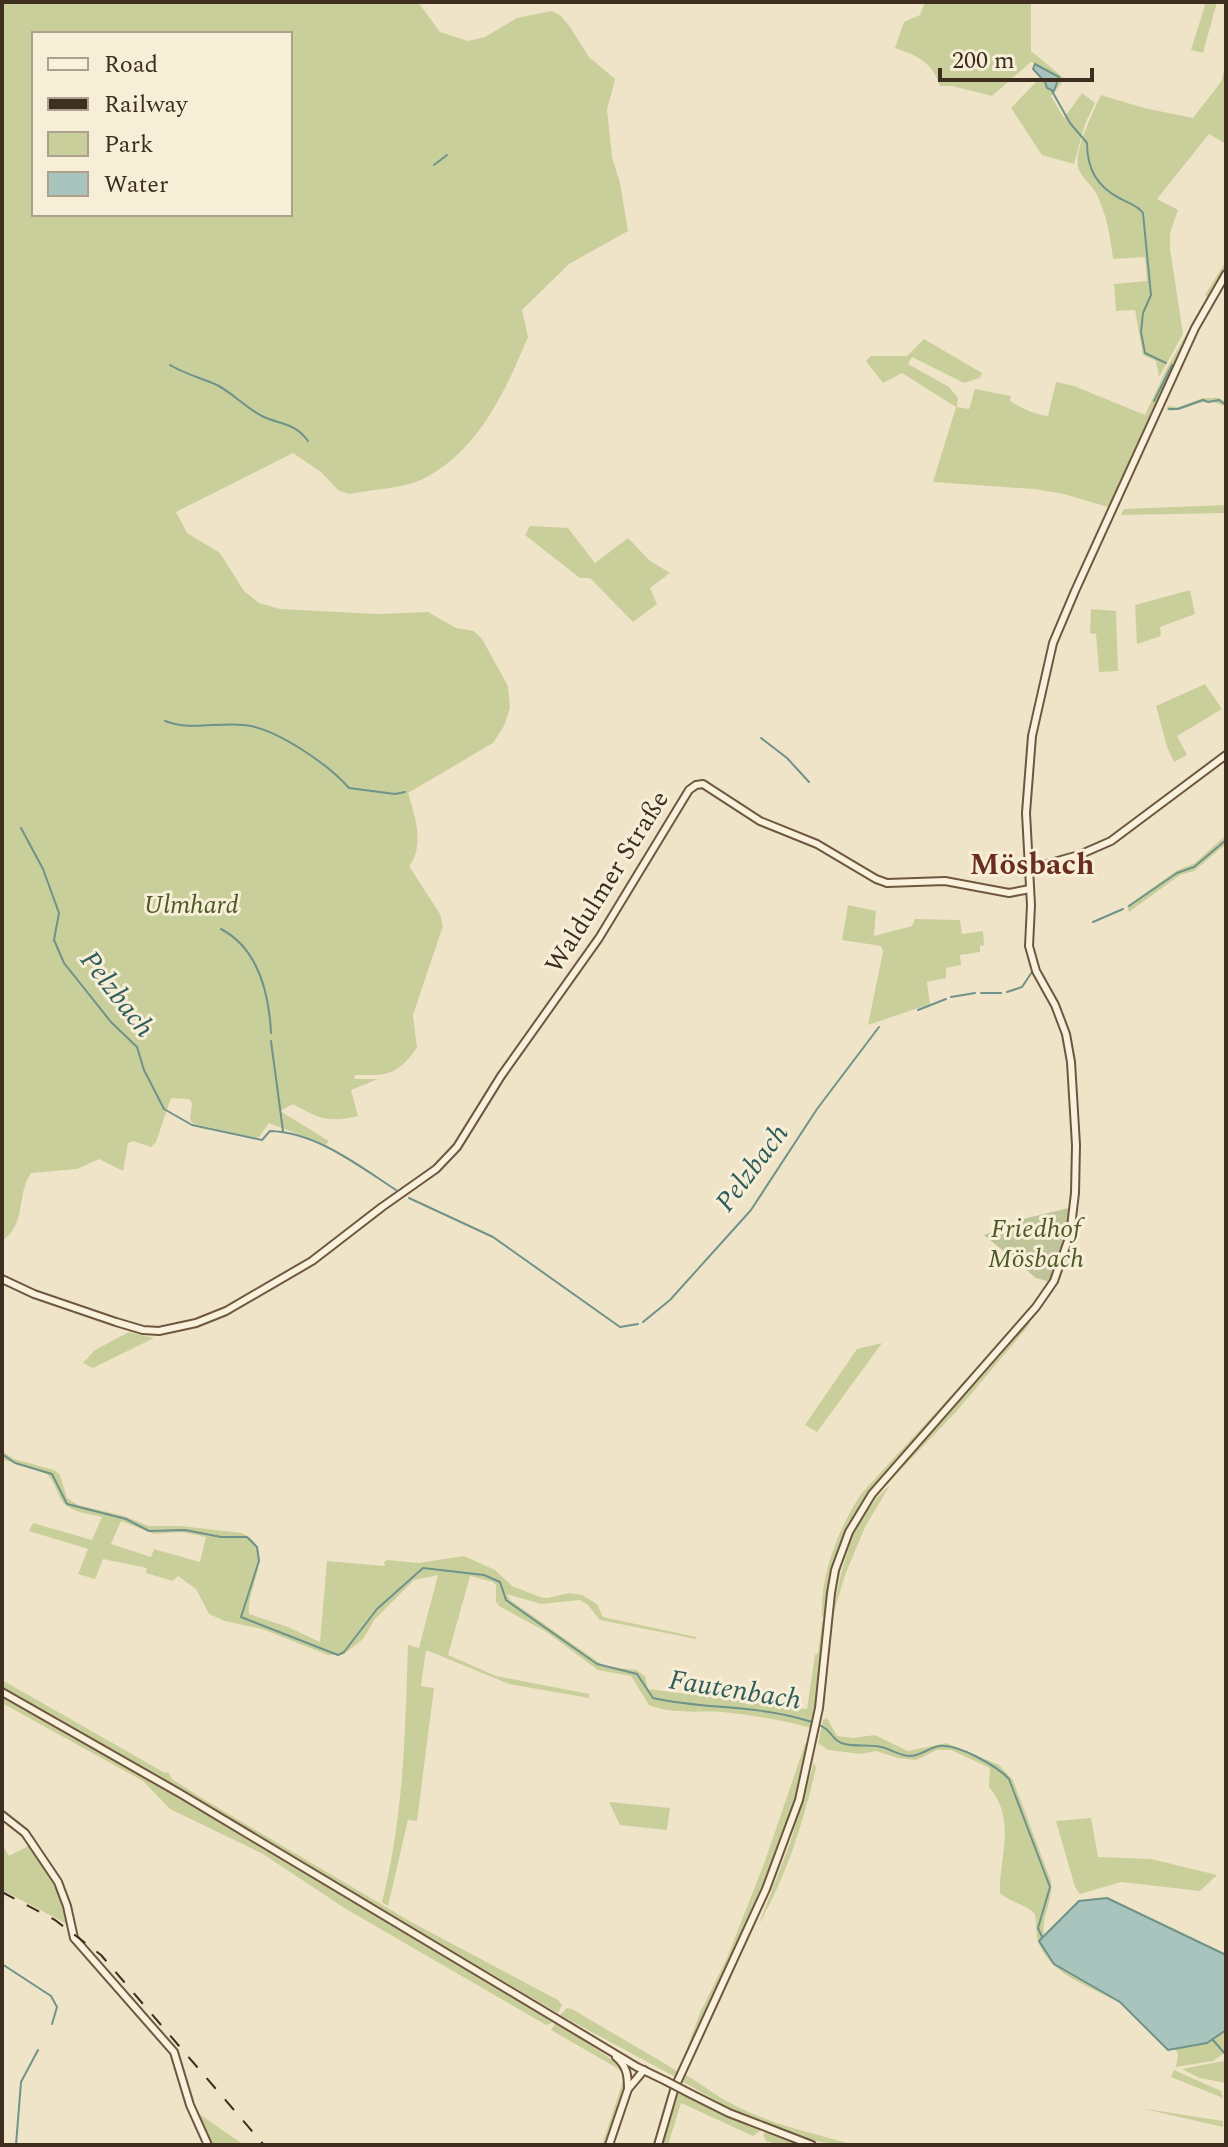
<svg xmlns="http://www.w3.org/2000/svg" width="1228" height="2147" viewBox="0 0 1228 2147" font-family="Spectral,serif">
  <style>
    .green { fill: #c9cf9b; fill-rule: evenodd }
    .cemetery { fill: #bfc49a }
    .water { fill: #a9c4bc; stroke: #6f938a; stroke-width: 2 }
    .lines { fill: none; stroke-linecap: round; stroke-linejoin: round }
    .stream { stroke: #6f938a; stroke-width: 2 }
    .secondary-casing { stroke: #6f573f; stroke-width: 10 }
    .secondary { stroke: #faf1dc; stroke-width: 6 }
    .rail { stroke: #3d2e20; stroke-width: 2; stroke-dasharray: 14 14; stroke-linecap: butt }
    .secondary-bridge-casing { stroke: #6f573f; stroke-width: 10; stroke-linecap: butt }
    .secondary-bridge { stroke: #faf1dc; stroke-width: 6 }
    .labels { text-anchor: middle; dominant-baseline: central; stroke-width: 6; stroke-linejoin: round; paint-order: stroke }
    .street-label { font-size: 26px; fill: #3d2e20; stroke: #f7eed8 }
    .park-label { font-size: 26px; font-style: italic; fill: #4d5a26; stroke: #f7eed8 }
    .water-label { font-size: 28px; font-style: italic; fill: #2f5d5a; stroke: #f7eed8 }
    .quarter-label { font-size: 30px; font-weight: bold; fill: #6b2e1e; stroke: #f7eed8 }
  </style>
  <rect width="100%" height="100%" fill="#f0e4c8"/>
  <g class="green">
    <path d="M2,2H418L440,32L468,41L485,37L517,18L552,11L561,16L570,27L589,57L615,79L607,110L612,157L620,183L628,231L569,264L522,310L528,337C506,390 478,452 423,479C404,488 370,490 349,494L338,490L321,472L293,453L176,512L187,533L220,553L244,591L259,603L280,609L377,614L428,612L456,628L474,631L482,639L508,686L510,708L504,726L493,743L408,793C415,816 425,846 409,866L440,914L443,926L413,1015L417,1048C395,1077 388,1075 355,1075L354,1079H378L351,1090L358,1116C328,1123 320,1119 293,1104L280,1111L329,1141L326,1145L269,1123L259,1137L255,1138L194,1124L190,1120L192,1103L189,1099L171,1098L156,1142L151,1147L133,1141L128,1143L123,1171L99,1159L77,1169L31,1173C16,1195 27,1224 2,1241ZM290,34V214H34V34Z"/>
    <path d="M925,2H1031V51L1065,79L1051,96L1064,118L1082,93L1095,103L1085,124L1074,164L1042,155L1011,108L1041,77L1052,91L1059,77L1031,62L992,96L952,86H940C932,62 918,56 895,48L904,22L920,15Z"/>
    <path d="M1206,2H1217L1203,53L1191,50Z"/>
    <path d="M1226,63V144L1209,134L1157,199L1178,210L1170,233V249L1183,334L1159,377L1156,361L1143,355L1135,310L1116,311L1114,284L1147,281L1145,257L1113,259C1110,235 1107,215 1096,193C1091,184 1080,176 1078,167C1074,150 1094,110 1101,95L1144,108L1193,118L1221,82Z"/>
    <path d="M1226,261V269L1176,363L1111,508L1064,494L1034,489L933,482L956,407L902,373L883,383L866,361L871,356H907L924,339L982,373L980,378L964,383L912,357L908,364L949,387L958,398L957,407L969,409L975,389L1011,396L1010,400C1014,406 1040,416 1048,416L1056,382L1074,386L1145,415L1166,370L1207,297L1205,295Z"/>
    <path d="M1203,398H1219L1226,402V407C1199,393 1189,414 1166,410L1168,406L1178,407Z"/>
    <path d="M1226,505V513L1121,515L1124,509Z"/>
    <path d="M530,526L568,528L595,563L628,538L649,560L670,573L650,588L657,604L633,622L590,578H580L525,535Z"/>
    <path d="M1190,590L1195,614L1160,627L1161,636L1137,644L1135,605Z"/>
    <path d="M1091,609L1116,611L1118,671L1099,672L1096,634L1090,633Z"/>
    <path d="M1205,684L1222,709L1177,736L1187,755L1174,762L1167,747L1156,706Z"/>
    <path d="M1226,835V844L1194,871L1180,875L1129,912L1127,906L1176,871L1195,863Z"/>
    <path d="M848,905L876,911L874,936L912,926L915,919L960,920L962,934L983,931L984,945L980,946V952L960,955L961,965L946,968V978L927,982L930,1004L868,1025L883,951L881,946L842,940Z"/>
    <path d="M1023,1317C1011,1339 987,1363 969,1382C932,1424 886,1464 858,1512C840,1541 830,1582 825,1616L822,1617C820,1574 838,1530 861,1494Z"/>
    <path d="M1029,1321L1030,1324L955,1413L886,1485L865,1512L842,1563L832,1614C827,1535 892,1477 940,1423C970,1390 1000,1356 1029,1321Z"/>
    <path d="M129,1332L154,1338L93,1368L83,1363L95,1350Z"/>
    <path d="M882,1343L817,1432L805,1425L857,1349Z"/>
    <path d="M2,1451L14,1459L54,1470L60,1475L67,1498L78,1505L124,1516L149,1526H181L242,1533C278,1549 246,1587 249,1614L288,1627L320,1642L327,1561L385,1566L384,1562L387,1560L418,1563L464,1556L495,1570L512,1586L540,1597L547,1598L570,1593L582,1595L597,1604L603,1617L696,1637V1639L600,1620L588,1605L580,1600L541,1604L507,1594L510,1600L604,1666L636,1670L645,1676L648,1689L807,1709L815,1655L818,1653L822,1621L824,1620L817,1699L811,1728C785,1721 758,1716 731,1713C704,1709 675,1716 649,1705L631,1676L598,1670L545,1631L499,1606L496,1602V1585L493,1582L470,1576L448,1655L496,1676L589,1694V1698L509,1684L426,1650L421,1686L434,1688L417,1821L408,1820L388,1906L382,1902C404,1815 405,1734 408,1645L419,1648L438,1575L414,1580L375,1619L363,1639L343,1655H328L262,1629L225,1621L209,1614L196,1589L178,1576L173,1581L146,1573L147,1568L103,1559L95,1579L78,1574L88,1549L29,1531L33,1523L92,1540L102,1517C87,1513 67,1512 60,1498C56,1489 54,1481 47,1474L2,1459ZM121,1521L154,1534L182,1532L206,1537L200,1562L154,1549L151,1557L111,1544Z"/>
    <path d="M890,1485L865,1527L845,1575L833,1615C840,1569 853,1517 890,1485Z"/>
    <path d="M2,1680L165,1773L168,1772L172,1779L200,1797L413,1923L558,2000L562,2005L558,2013L2,1688Z"/>
    <path d="M2,1696L216,1819L547,2016L553,2021L552,2023L546,2025L346,1909L263,1854L170,1809L143,1781L2,1703Z"/>
    <path d="M827,1718L837,1736L853,1738L875,1735L908,1751L946,1743L999,1765L1013,1780L1051,1881C1054,1901 1039,1919 1045,1939L1226,1961V2052L1213,2061L1176,2067L1178,2055L1176,2050H1168C1154,2034 1136,2013 1118,2002C1092,1987 1052,1976 1039,1944C1035,1934 1037,1924 1035,1914C1026,1904 1012,1904 1000,1893C999,1856 1017,1820 989,1787L990,1768L951,1750H937L916,1760L898,1758L876,1751L861,1754L828,1750L818,1743L823,1720Z"/>
    <path d="M808,1742L793,1807L768,1878L680,2067L700,2013L727,1958L765,1861L805,1744Z"/>
    <path d="M814,1762L816,1768C803,1823 787,1875 759,1924L790,1843Z"/>
    <path d="M609,1802L670,1808L667,1830L620,1825Z"/>
    <path d="M1091,1818L1098,1857L1151,1859L1217,1875L1200,1891L1121,1882L1080,1894L1075,1887L1056,1821Z"/>
    <path d="M2,1844L9,1856L30,1845L60,1895L67,1924L2,1890Z"/>
    <path d="M567,2008L572,2009L674,2069L677,2072V2078L560,2015Z"/>
    <path d="M556,2022L623,2067L626,2082L606,2145H602L623,2081V2074L617,2068L551,2030Z"/>
    <path d="M1223,2061L1226,2065V2083L1199,2078L1182,2069Z"/>
    <path d="M1174,2070L1221,2091L1223,2098L1171,2077Z"/>
    <path d="M686,2075C702,2084 717,2097 734,2105C773,2125 813,2133 854,2145C792,2145 736,2112 683,2082Z"/>
    <path d="M679,2093L758,2128L760,2131L753,2136L681,2103L668,2145H662Z"/>
    <path d="M1140,2108L1223,2121V2127Z"/>
    <path d="M195,2111L244,2145H210Z"/>
    <path d="M766,2131L806,2145H779L766,2141L763,2135Z"/>
  </g>
  <path class="cemetery" d="M1069,1208L1064,1245L1050,1282L1036,1278L984,1235L1027,1218Z"/>
  <g class="water">
    <path d="M1035,64L1059,77L1054,91L1047,88L1045,82L1033,69Z"/>
    <path d="M1107,1898L1226,1955V2030L1207,2043L1168,2050L1120,2002L1054,1964L1039,1941L1079,1901Z"/>
  </g>
  <g class="lines">
    <g class="stream">
      <path d="M1052,91L1070,123L1087,143C1087,169 1097,187 1121,199C1130,204 1137,205 1143,213L1151,295L1143,313L1141,332L1145,353L1166,363"/>
      <path d="M434,165L447,155"/>
      <path d="M170,365C185,374 201,378 217,385C234,394 247,409 264,417C282,425 295,423 308,441"/>
      <path d="M1154,401L1172,365"/>
      <path d="M1169,409H1178L1203,400L1208,402L1219,400L1226,405"/>
      <path d="M165,721C191,731 217,722 244,725C276,728 329,765 349,788L395,794L405,792"/>
      <path d="M761,738L787,758L809,782"/>
      <path d="M21,828L43,869L59,913L54,940L64,963L111,1022L137,1047L144,1070L164,1109L192,1125L262,1140L270,1131C316,1132 359,1166 396,1190"/>
      <path d="M1129,906L1177,873L1194,867L1226,840"/>
      <path d="M1093,922L1123,909"/>
      <path d="M221,929C259,949 269,994 271,1033"/>
      <path d="M1007,992L1022,987L1032,972"/>
      <path d="M981,993H1001"/>
      <path d="M951,997L975,993"/>
      <path d="M918,1010L946,999"/>
      <path d="M271,1041L283,1131"/>
      <path d="M409,1198L493,1237L620,1327L638,1324"/>
      <path d="M643,1322L670,1300L751,1210L817,1109L879,1027"/>
      <path d="M2,1454L15,1463L52,1474L67,1504L126,1519L149,1531L185,1530L221,1537H247L257,1547L259,1561L241,1617L338,1655L344,1652L377,1609L423,1568L484,1575L500,1582L506,1600L597,1664L637,1674L653,1698C701,1709 751,1705 798,1718C806,1720 820,1724 826,1729C833,1735 835,1742 845,1744C856,1747 869,1744 881,1747C891,1749 900,1756 910,1756C921,1756 928,1748 939,1746C957,1743 997,1766 1009,1779L1050,1887L1038,1928L1042,1937"/>
      <path d="M2,1964L51,1996L57,2007L52,2024"/>
      <path d="M1213,2040L1226,2055"/>
      <path d="M16,2145L21,2082L38,2050"/>
    </g>
    <g class="secondary-casing">
      <g id="secondary">
        <path d="M1029,869L1079,855L1111,841L1226,755"/>
        <path d="M2,1279L34,1294L116,1322L143,1330L159,1331L196,1323L226,1311L312,1261L382,1207L436,1169L457,1147L501,1076L599,938L689,790L696,785L703,784L760,821L817,844L876,879L887,883L945,881L1009,893L1030,889"/>
        <path d="M2,1692L181,1794L637,2067L666,2081"/>
        <path d="M2,1815L25,1833L58,1882L67,1906L74,1938L174,2052L190,2105L208,2145"/>
        <path d="M616,2057C627,2066 628,2076 628,2089"/>
        <path d="M691,2094L729,2113L812,2145"/>
        <path d="M609,2145L628,2089L644,2070"/>
        <path d="M658,2145L675,2087L766,1889L799,1800L819,1708L831,1593L835,1570L849,1532L872,1494L1036,1307L1054,1281L1070,1235L1075,1193L1076,1145L1071,1062L1066,1034L1055,1005L1036,971L1029,946L1031,905L1026,813L1032,736L1053,643L1075,591L1195,328L1226,274"/>
      </g>
    </g>
    <use href="#secondary" class="secondary"/>
    <path class="rail" d="M2,1892L55,1920L101,1955L264,2145"/>
    <g class="secondary-bridge-casing">
      <path id="secondary-bridge" d="M666,2081L691,2094"/>
    </g>
    <use href="#secondary-bridge" class="secondary-bridge"/>
  </g>
  <g class="labels">
    <g class="street-label">
      <text transform="translate(607 882) rotate(-58)">Waldulmer Straße</text>
    </g>
    <g class="park-label">
      <text x="191" y="905">Ulmhard</text>
      <text x="1036" y="1229">Friedhof<tspan x="1036" dy="30">Mösbach</tspan></text>
    </g>
    <g class="water-label">
      <text transform="translate(117 994) rotate(52)">Pelzbach</text>
      <text transform="translate(752 1168) rotate(-53)">Pelzbach</text>
      <text transform="translate(735 1690) rotate(9)">Fautenbach</text>
    </g>
    <g class="quarter-label">
      <text x="1032" y="865">Mösbach</text>
    </g>
  </g>
  <rect width="1228" height="2147" fill="none" stroke="#3d2e20" stroke-width="8"/>
  <rect x="32" y="32" width="260" height="184" fill="#f7eed8" stroke="#ada18e" stroke-width="2"/>
  <rect x="48" y="58" width="40" height="12" fill="#faf1dc" stroke="#ada18e" stroke-width="2"/>
  <text x="104" y="72" font-size="24" fill="#3d2e20">Road</text>
  <rect x="48" y="98" width="40" height="12" fill="#3d2e20" stroke="#ada18e" stroke-width="2"/>
  <text x="104" y="112" font-size="24" fill="#3d2e20">Railway</text>
  <rect x="48" y="132" width="40" height="24" fill="#c9cf9b" stroke="#ada18e" stroke-width="2"/>
  <text x="104" y="152" font-size="24" fill="#3d2e20">Park</text>
  <rect x="48" y="172" width="40" height="24" fill="#a9c4bc" stroke="#ada18e" stroke-width="2"/>
  <text x="104" y="192" font-size="24" fill="#3d2e20">Water</text>
  <path d="M940 68v12h152v-12" fill="none" stroke="#3d2e20" stroke-width="4"/>
  <text x="952" y="68" font-size="24" fill="#3d2e20" stroke="#f7eed8" stroke-width="6" paint-order="stroke">200 m</text>
</svg>
